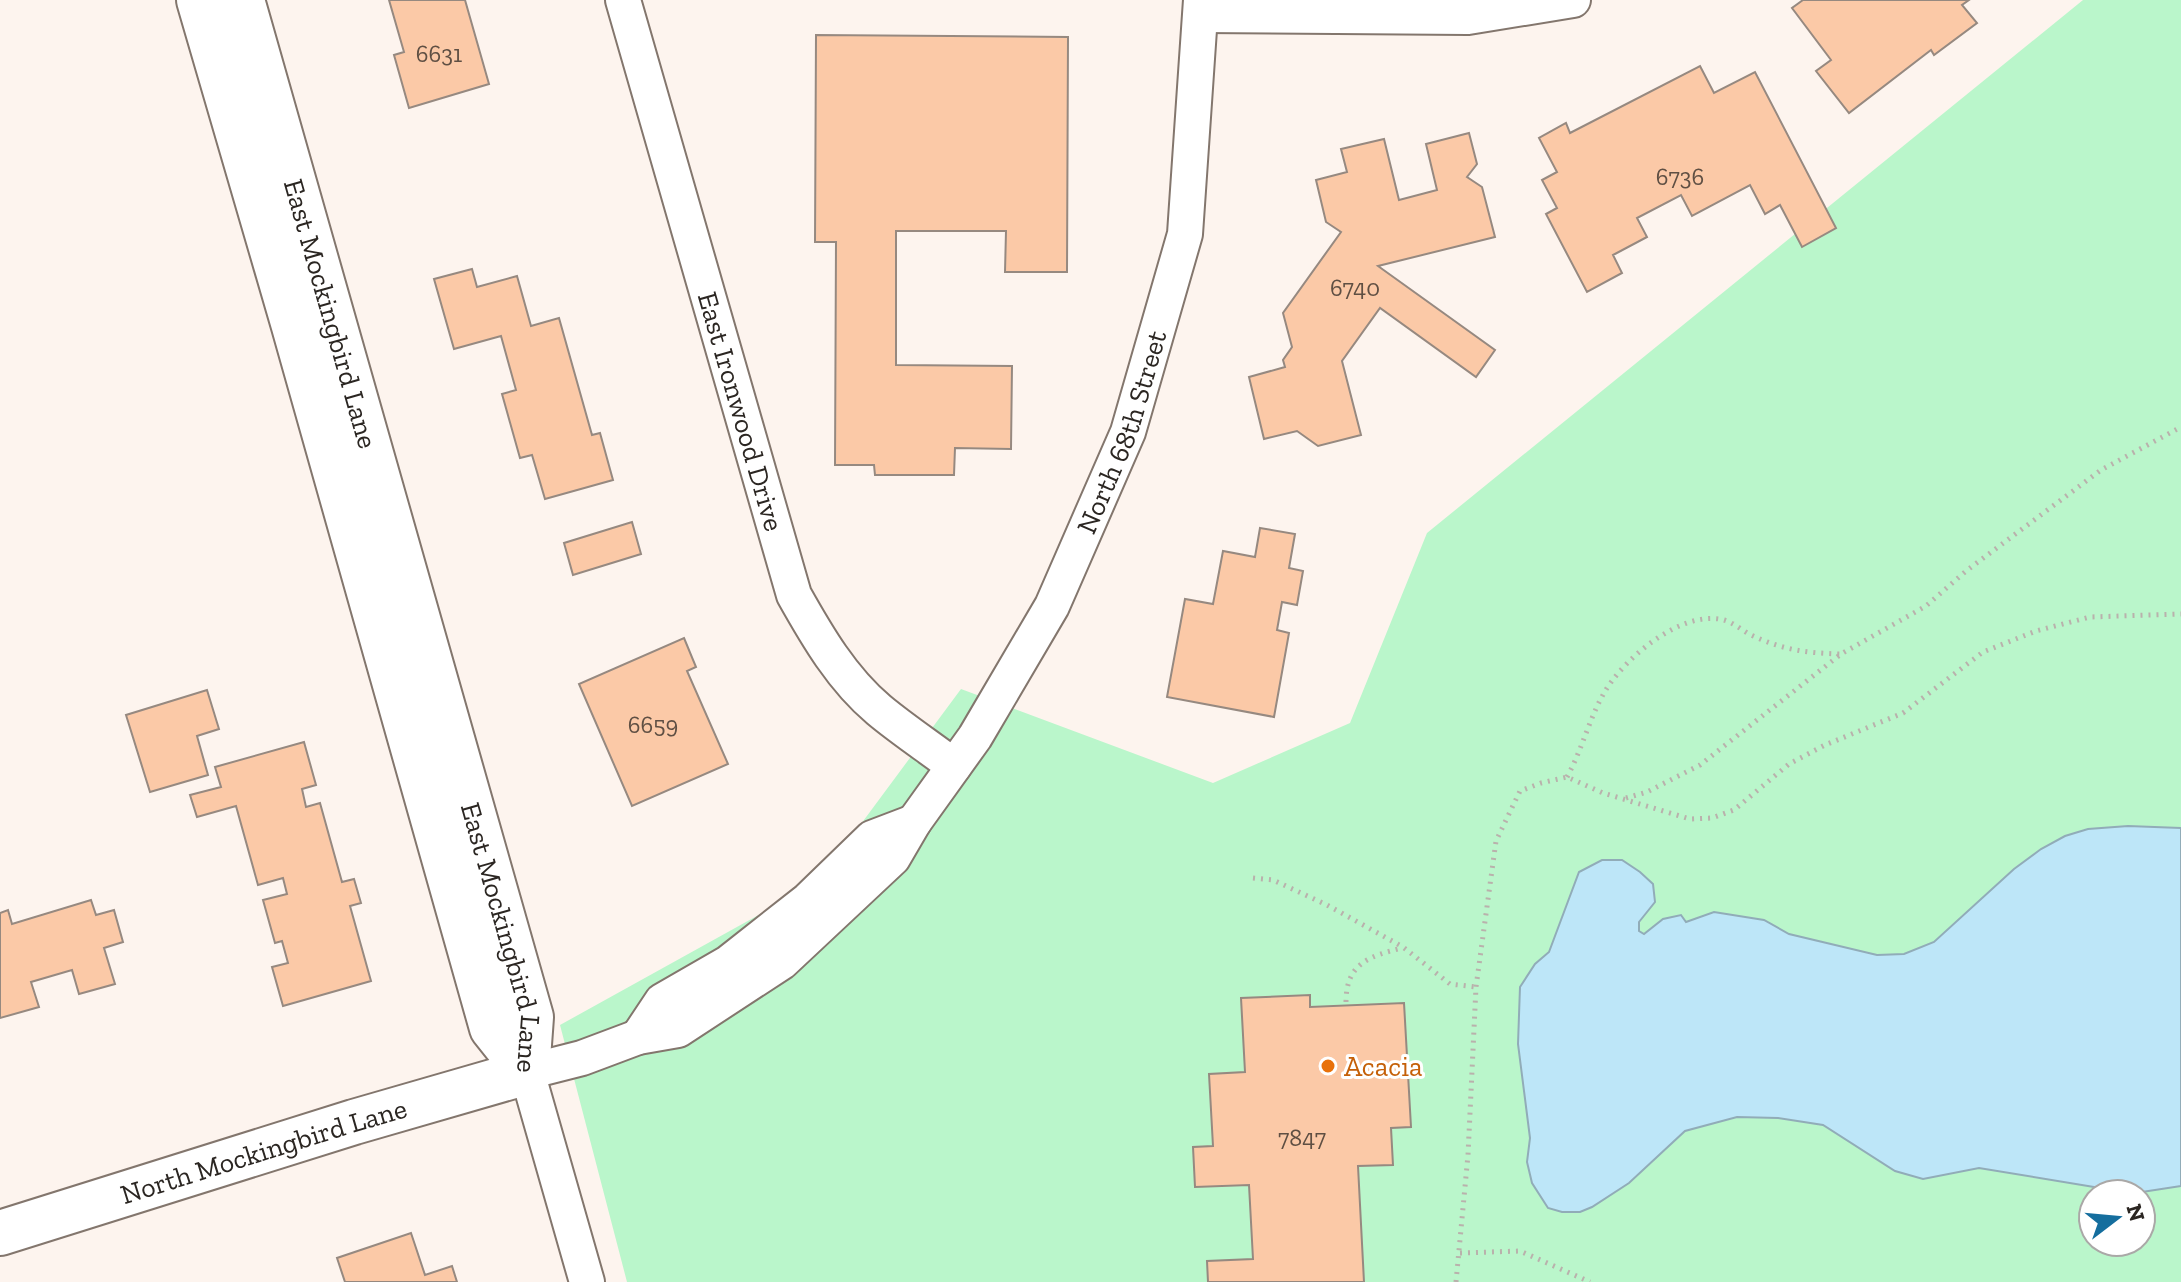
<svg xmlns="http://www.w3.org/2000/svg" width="2181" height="1282" viewBox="0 0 2181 1282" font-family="'Zilla Slab',serif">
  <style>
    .green { fill: #baf6cb; fill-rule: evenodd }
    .water { fill: #bde6f8; stroke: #91acb8; stroke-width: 2 }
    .building { fill: #fbc9a7; stroke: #968980; stroke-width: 2 }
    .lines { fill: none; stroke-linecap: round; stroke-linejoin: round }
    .street-casing { stroke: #83766d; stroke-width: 38 }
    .secondary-casing { stroke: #83766d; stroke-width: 48 }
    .path { stroke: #b9b1ac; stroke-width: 5; stroke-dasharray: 2 6; stroke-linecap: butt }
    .street { stroke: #fff; stroke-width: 34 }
    .secondary { stroke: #fff; stroke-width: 44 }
    .food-dot { fill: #e8710a; stroke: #fff; stroke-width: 3 }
    .labels { text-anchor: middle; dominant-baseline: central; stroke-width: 6; stroke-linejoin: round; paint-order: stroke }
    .number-label { font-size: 24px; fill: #5f4f43 }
    .street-label { font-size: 28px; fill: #2b2622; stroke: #fff }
    .food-label { font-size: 28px; fill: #c56008; stroke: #fff; text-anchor: start }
  </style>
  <rect width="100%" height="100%" fill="#fdf4ee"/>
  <path class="green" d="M2083,0H2181V1282H627L560,1025L818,882L961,689L1213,783L1350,723L1427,533ZM2093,1194H2141V1242H2093Z"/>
  <path class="water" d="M2128,826L2181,828V1186L2142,1192L2100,1188L1979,1168L1923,1179L1895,1171L1823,1125L1778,1118L1737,1117L1685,1131L1629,1183L1592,1207L1580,1212H1562L1548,1208L1532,1183L1527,1162L1530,1138L1518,1044L1520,987L1535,964L1549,952L1579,872L1602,860H1622L1640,872L1653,884L1655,902L1639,922V931L1644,934L1663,919L1681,915L1686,922L1714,912L1764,920L1789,934L1877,955L1904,954L1934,942L2014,869L2041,849L2065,836L2088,829Z"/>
  <g class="building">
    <path d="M389,0H465L489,84L409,108L394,55L404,52Z"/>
    <path d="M1803,0H1969L1962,5L1977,23L1934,55L1931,50L1849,113L1816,71L1831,60L1792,8Z"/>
    <path d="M816,35L1068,37L1067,272H1005L1006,231H896V365L1012,366L1011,449L955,448L954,475H875L874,465H835L836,242H815Z"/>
    <path d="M1700,66L1714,93L1755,72L1836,228L1802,247L1780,205L1765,214L1750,185L1692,216L1681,195L1637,218L1647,237L1613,255L1622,273L1587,292L1546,214L1557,208L1542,180L1557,172L1539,138L1566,123L1570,133Z"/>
    <path d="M1469,133L1477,164L1467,177L1482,187L1495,237L1378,266L1495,350L1476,377L1380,308L1342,361L1361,435L1318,446L1297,431L1264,439L1249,377L1285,367L1283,360L1292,347L1283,313L1341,232L1326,222L1316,180L1347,172L1341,149L1384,139L1399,200L1437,190L1426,144Z"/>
    <path d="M472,269L477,287L517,276L531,326L559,318L592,435L600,433L613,480L545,499L532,455L520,458L502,394L516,390L501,336L454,349L434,279Z"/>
    <path d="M632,522L641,554L573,575L564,543Z"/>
    <path d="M1260,528L1295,534L1289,568L1303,571L1297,605L1282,602L1277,630L1289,633L1274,717L1167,697L1185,599L1213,604L1223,551L1255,557Z"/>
    <path d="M684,638L696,667L687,671L728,764L632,806L579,684Z"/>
    <path d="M207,690L219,729L197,736L208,775L150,792L126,715Z"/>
    <path d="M304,742L316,785L302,789L306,807L320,803L342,882L354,879L361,903L350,906L371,981L283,1006L272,967L288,963L282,941L275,943L263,900L287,894L283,878L258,885L236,806L197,817L190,795L221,787L215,767Z"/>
    <path d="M91,900L96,915L114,910L123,942L104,948L115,984L79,994L72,970L31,982L39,1007L0,1018V913L8,910L12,924Z"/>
    <path d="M1310,995V1007L1404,1003L1411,1127L1391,1128L1393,1165L1358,1166L1364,1282H1208L1207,1261L1253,1259L1249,1185L1195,1187L1193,1147L1213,1146L1209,1074L1245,1072L1241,998Z"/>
    <path d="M411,1233L425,1275L452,1266L457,1282H345L337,1258Z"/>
  </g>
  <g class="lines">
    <g class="street-casing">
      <g id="street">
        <path id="s1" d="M623,0L794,595C817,636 842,679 879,710C903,730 929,747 954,766"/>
        <path d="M1202,15L1468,17L1573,0"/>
        <path d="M638,1037L662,1001L728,963L808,900L872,838L914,822"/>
        <path id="s2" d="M587,1282L527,1072L582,1058L638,1037L678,1030L782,962L893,858L914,822L975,737L1052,606L1128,432L1185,234L1201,0"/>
      </g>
    </g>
    <g class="secondary-casing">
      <g id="secondary">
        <path d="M199,0L294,326L492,1028L527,1072"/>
        <path id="s3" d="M242,0L531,1017L527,1072"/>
        <path id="s4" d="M0,1233L354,1122L527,1072"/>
      </g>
    </g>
    <g class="path">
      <path d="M1567,777C1582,750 1589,719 1604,693C1624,658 1682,609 1724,620C1734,623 1743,631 1751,635C1783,650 1806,653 1840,654"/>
      <path d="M1626,798L1647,792L1700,765L1841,654L1926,606L1966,571L2101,470L2181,427"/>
      <path d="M1253,878L1273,880L1327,905L1403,947L1450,984L1476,987"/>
      <path d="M1346,1002C1346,963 1370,956 1402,948"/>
      <path d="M1460,1253L1520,1251L1590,1282"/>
      <path d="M1456,1282L1468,1155L1476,987L1496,841L1520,791L1541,783L1567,777L1603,793L1690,819L1712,818L1734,810L1789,764L1825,745L1903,713L1983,652L2036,631L2090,617L2181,614"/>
    </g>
    <use href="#street" class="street"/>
    <use href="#secondary" class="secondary"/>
  </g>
  <circle class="food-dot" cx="1328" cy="1066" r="8"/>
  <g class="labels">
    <g class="number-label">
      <text x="439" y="53">6631</text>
      <text x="1680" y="176">6736</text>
      <text x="1355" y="287">6740</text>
      <text x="653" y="724">6659</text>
      <text x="1302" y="1137">7847</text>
    </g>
    <g class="street-label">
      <text stroke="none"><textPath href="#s3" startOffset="326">East Mockingbird Lane</textPath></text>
      <text stroke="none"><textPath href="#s1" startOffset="428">East Ironwood Drive</textPath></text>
      <text stroke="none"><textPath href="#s2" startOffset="1138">North 68th Street</textPath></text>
      <text stroke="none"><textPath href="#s3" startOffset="974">East Mockingbird Lane</textPath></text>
      <text stroke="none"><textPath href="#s4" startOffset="276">North Mockingbird Lane</textPath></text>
    </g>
    <g class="food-label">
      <text x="1344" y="1066">Acacia</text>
    </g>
  </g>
  <g transform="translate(2117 1218) rotate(74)"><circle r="38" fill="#ffffff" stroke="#aaa8a7" stroke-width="2"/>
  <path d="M0-6L14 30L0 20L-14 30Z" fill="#156e9e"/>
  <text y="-12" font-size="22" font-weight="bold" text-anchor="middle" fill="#2b2622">N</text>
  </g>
</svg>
